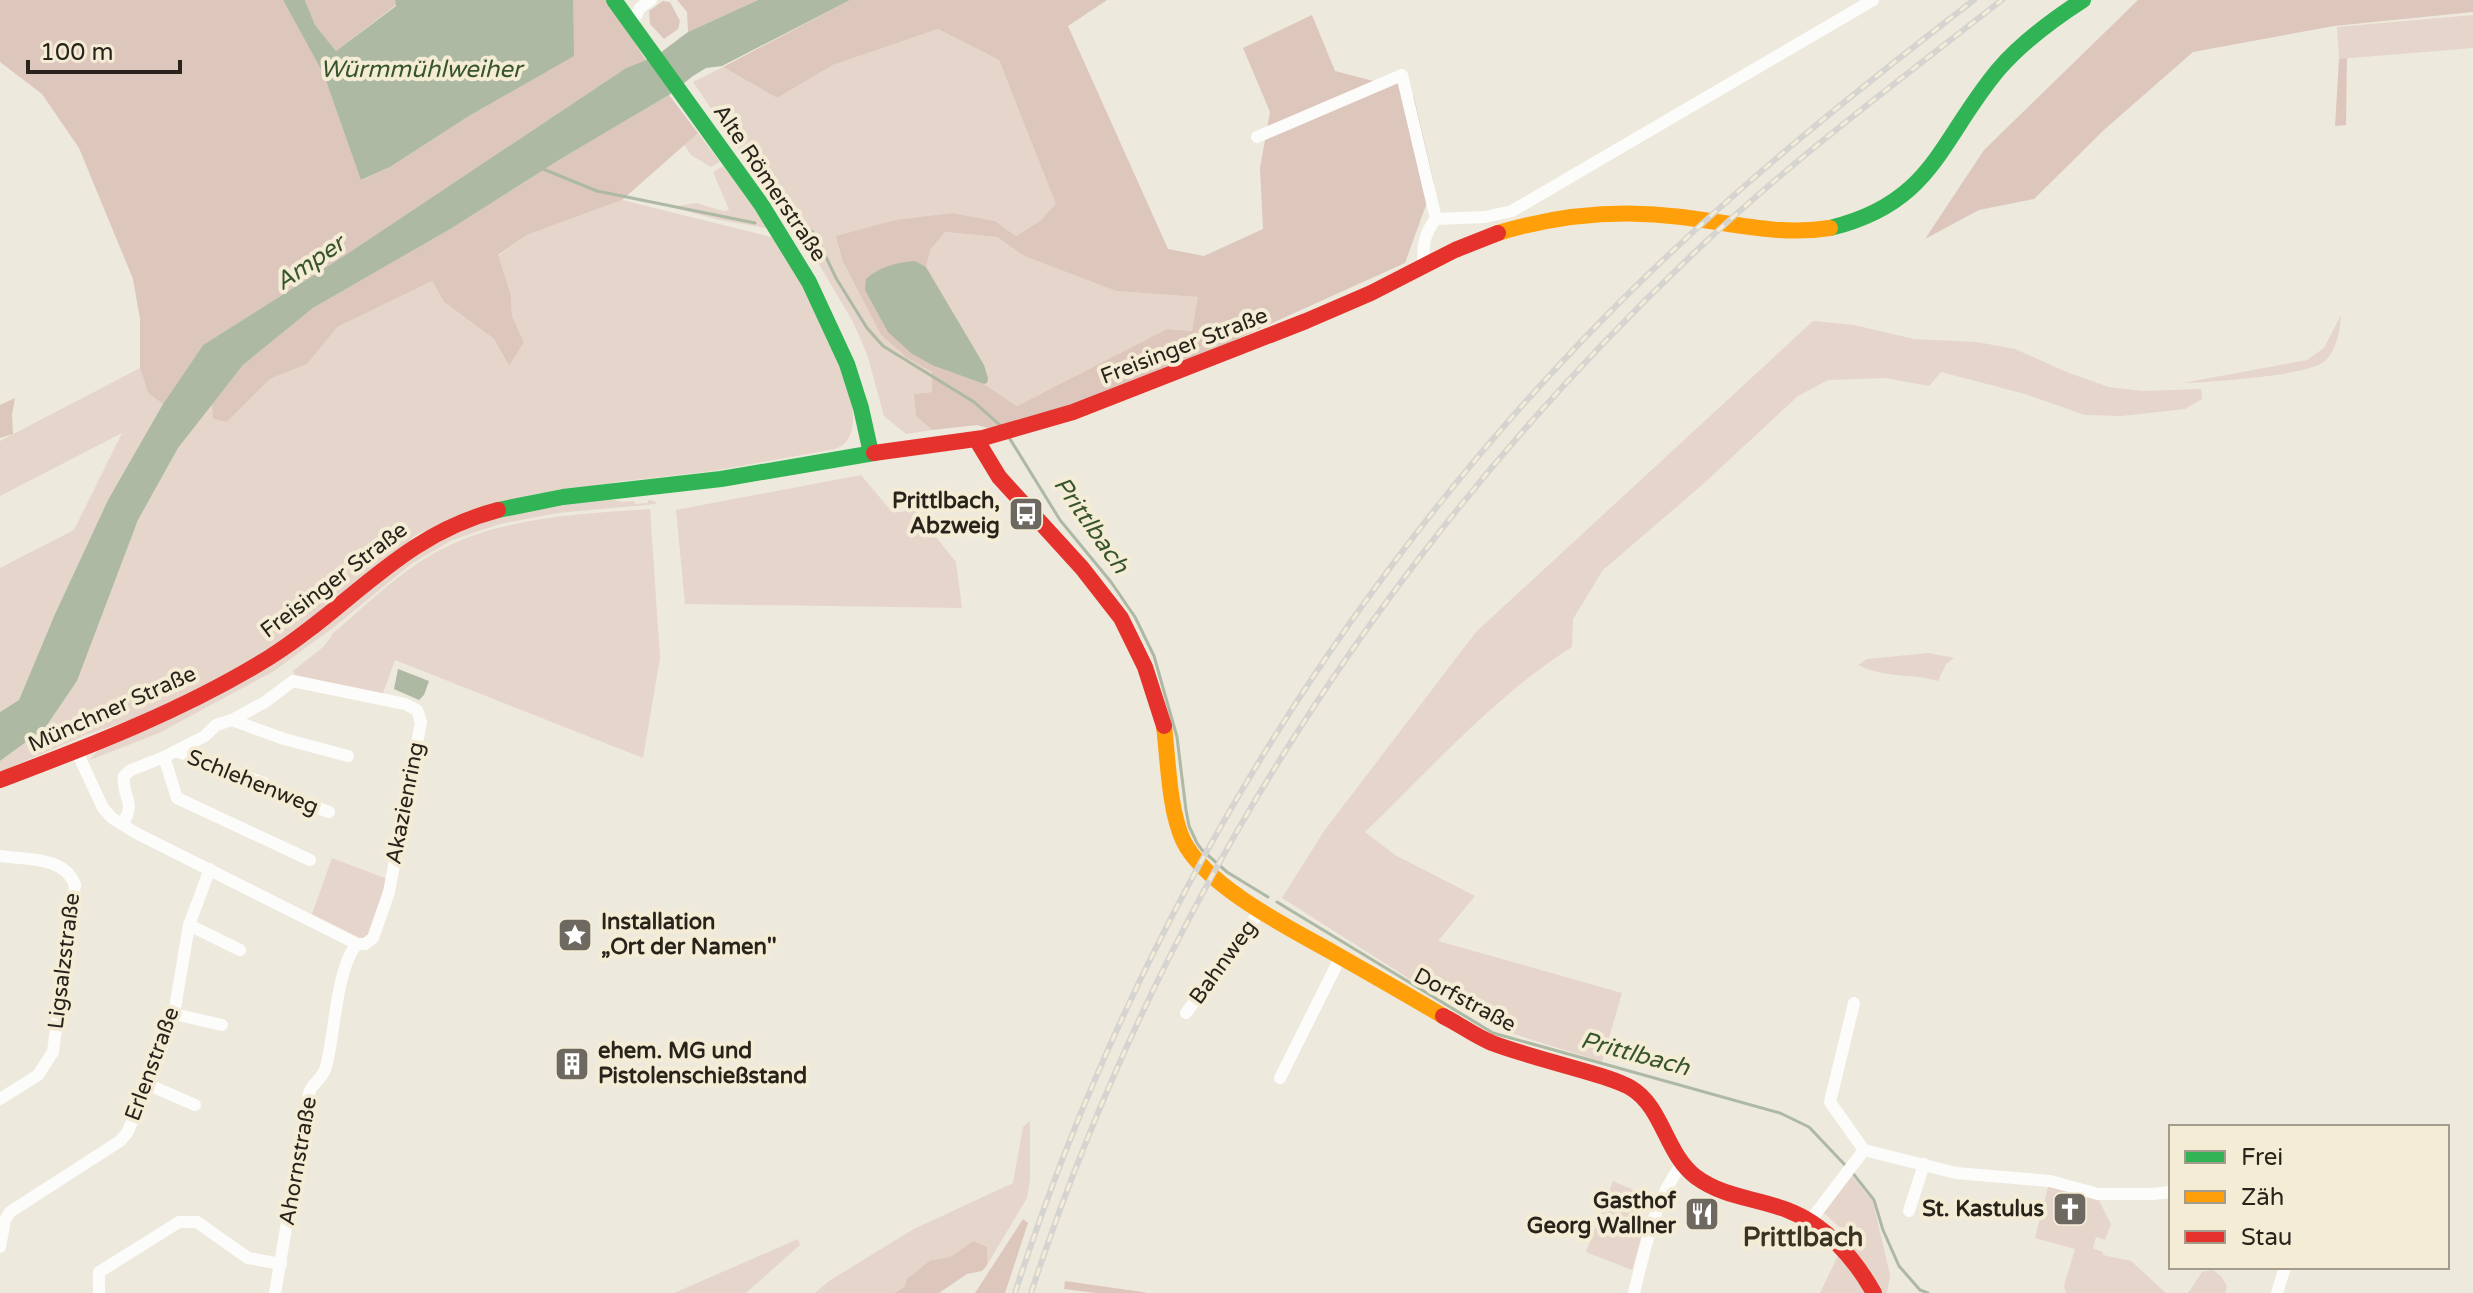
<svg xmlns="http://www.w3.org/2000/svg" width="2473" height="1293" viewBox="0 0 2473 1293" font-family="'Varela Round',sans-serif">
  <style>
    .green { fill: #e6d5cb }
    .forest { fill: #ddc7bd; fill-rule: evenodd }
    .water { fill: #adb9a3 }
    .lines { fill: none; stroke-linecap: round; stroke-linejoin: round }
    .stream { stroke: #adb9a3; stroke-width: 3 }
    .street { stroke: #fcfcfa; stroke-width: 12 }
    .fast { stroke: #30b455; stroke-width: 16 }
    .slow { stroke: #ff9f0a; stroke-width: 16 }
    .jam { stroke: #e5322d; stroke-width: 16 }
    .rail-casing { stroke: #d5d4d0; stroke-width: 6 }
    .rail { stroke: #f5ecd6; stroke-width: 3; stroke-dasharray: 9; stroke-linecap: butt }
    .labels { text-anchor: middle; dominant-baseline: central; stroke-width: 8; stroke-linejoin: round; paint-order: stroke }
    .street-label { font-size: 22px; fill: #28241c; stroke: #f5ecd6 }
    .poi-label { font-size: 22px; font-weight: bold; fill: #28241c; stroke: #f5ecd6; text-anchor: end }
    .water-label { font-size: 24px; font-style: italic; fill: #37552c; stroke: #f5ecd6 }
    .quarter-label { font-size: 26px; font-weight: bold; fill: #3b3322; stroke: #f5ecd6 }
  </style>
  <rect width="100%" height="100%" fill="#eee9dd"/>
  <g class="green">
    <path d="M2473,15V48L2339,59L2337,27Z"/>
    <path d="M938,29L999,60L1057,204L1040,221L1016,236L995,221L953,213L843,262L881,335L907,358L933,372L932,392L915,394L916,416L932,430L906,434L884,416L867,354L853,322L813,254L800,240L693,82L723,67L777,98L833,65Z"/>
    <path d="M698,133L720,162L711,167L691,155L684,144Z"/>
    <path d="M723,166L771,229L715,219L672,207L696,203L723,211L729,210L713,172Z"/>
    <path d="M622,200L775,238C795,270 893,429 835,449L713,471L616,482L480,507L416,535L269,651L147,714L83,736L0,772V761L45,728L77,681L138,520L178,448L212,404L213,419L227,422L270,379L307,364L336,327L432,281L444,302L494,339L508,365L524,342L512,316L511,295L498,256L527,235Z"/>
    <path d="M945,232L997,237L1024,256L1116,291L1199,297L1192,331L1167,329L1017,406L984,384L987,383L926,267L929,250Z"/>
    <path d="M2341,315C2340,331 2337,349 2325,361C2309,376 2208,382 2183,383L2307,360L2324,348Z"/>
    <path d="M1813,321L1854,325L1914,339L1977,342L2015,349L2069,373L2109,387L2142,391L2201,389L2202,399L2185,409L2122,416L2085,415L2025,394L1941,372L1929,386L1886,378L1828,380L1798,396L1702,485L1603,570L1573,619L1572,647C1493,697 1432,768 1365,832L1395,855L1475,896L1438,941L1622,993L1602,1062L1511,1033L1408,978L1282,898L1324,831L1476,632Z"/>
    <path d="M140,368L148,393L163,404L108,500L55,614L19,700L0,712V568L74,530L122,433L0,496V441Z"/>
    <path d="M861,475L892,512H903L911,506L956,562L962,608L685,604L676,510Z"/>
    <path d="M609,499L623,502L634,501L635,504L648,503V500L655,501L656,504L558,513L500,524L452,540L411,564L334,627L274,671L159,733L90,760L98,750L183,713L418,549L480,521L554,505Z"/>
    <path d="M650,509L660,658L643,758L395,660L382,696L296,677L293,671L322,648L332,636L331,635C363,608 395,576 431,555C495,517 578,514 650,509Z"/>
    <path d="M1929,653L1954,658L1946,664L1938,681C1910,673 1888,679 1858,665L1867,659Z"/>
    <path d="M332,858L387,879L370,934L362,939L312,914Z"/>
    <path d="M1030,1121V1179L1027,1198L987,1265V1247L973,1241L950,1257L931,1260L905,1286L895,1293H815L829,1281L912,1230L1013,1183L1023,1127Z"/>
    <path d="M1851,1175L1873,1202L1890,1275L1887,1293H1820L1848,1235L1823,1212Z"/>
    <path d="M1613,1181L1647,1196L1637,1223L1644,1227L1632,1270L1586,1252Z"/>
    <path d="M2049,1183L2096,1195L2111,1224L2105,1240L2096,1237L2093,1248L2103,1252V1255L2131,1261L2166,1293H2066L2064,1286L2075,1249L2035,1238Z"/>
    <path d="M798,1239L800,1245L746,1293H674Z"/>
    <path d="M2213,1270L2221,1276L2227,1286L2225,1293H2188L2202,1272Z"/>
  </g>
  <g class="forest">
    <path d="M0,0H283L324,75L362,180L390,167L469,116L573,56V0H607L646,60L626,68L350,252L203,345L163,404L148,393L140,368V319L133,279L79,148L42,94L0,62Z"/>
    <path d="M305,0H395L396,5L336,51L315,25Z"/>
    <path d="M677,0H758L688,32L687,12Z"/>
    <path d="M850,0H1107L1068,26L1168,249L1204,256L1263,229L1260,168L1270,112L1243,48L1312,15L1335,71L1381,83L1395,72L1414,97L1434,183L1405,263L1164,372L1100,395L1019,421L988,428L977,425L932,430L916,416L914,394L932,392V372L907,358L881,335L843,262L836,236L896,220L953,213L995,221L1016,236L1040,221L1056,204L999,60L938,29L833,65L777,98L723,67ZM945,232L997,237L1024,256L1116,291L1198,297L1192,331L1167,329L1017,406L984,384L934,366L914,261L926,267L930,250Z"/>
    <path d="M2138,0H2473V12L2334,26L2193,52L2105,129L2034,199L1979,210L1925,239L1984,150Z"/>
    <path d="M663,1L670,2L680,21L678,29L664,39L650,24L649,11Z"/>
    <path d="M2347,58L2346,125L2335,126L2339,59Z"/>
    <path d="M669,95L698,133L622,200L527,235L498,255L511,295L512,316L524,342L509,366L494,339L444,302L432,281L337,327L307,364L270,379L227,422L213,419L212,404L243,365L313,308L452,228L559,160Z"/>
    <path d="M15,398L12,415L13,434L0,438V405Z"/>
    <path d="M1023,1219L1028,1223L1005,1293H975Z"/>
    <path d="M973,1241L987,1247V1265L982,1271L967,1274L939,1293H895L905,1286L907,1279L931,1260L950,1257Z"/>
    <path d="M1065,1281L1143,1292L1147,1293H1096L1064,1289Z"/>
  </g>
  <g class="water">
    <path d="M283,0H305L315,25L336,51L396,6L395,0H573L574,56L469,116L390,167L361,180L324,75Z"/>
    <path d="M758,0H850L722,66L706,68L693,76L669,95L559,160L452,228L313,308L243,365L178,448L138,520L77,681L45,728L0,761V712L19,700L55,614L108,500L163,404L203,345L350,252L626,68L656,56L688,32Z"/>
    <path d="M915,261L926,267L984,365L988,378L987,383L984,384L934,366L911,353L888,332L865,290L866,279C881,266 895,263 915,261Z"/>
    <path d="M398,669L429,681L424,695L419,700L394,689Z"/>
  </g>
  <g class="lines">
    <g class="stream">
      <path d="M543,169L597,191L755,223"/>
      <path d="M797,226H806L815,234L836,278L867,328L883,346L974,402L1001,426"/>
      <path d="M1010,439L1060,520L1111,582L1135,617L1154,656L1177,737L1186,810L1189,826L1197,843L1202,850L1227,872L1268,897"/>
      <path d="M1277,902L1493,1033L1780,1113L1809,1127L1845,1165"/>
      <path d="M1851,1171L1874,1200L1883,1230L1899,1266L1920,1290L1928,1293"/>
    </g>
    <g class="street">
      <path d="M632,23L640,8L651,0"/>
      <path d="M1257,137L1402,75L1436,219C1423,234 1423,248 1423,267"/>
      <path d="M1436,219L1485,217L1512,211L1873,0"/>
      <path d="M232,720L284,739L348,756"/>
      <path d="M76,750L103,808L112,818L136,833L357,944H365L373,938L389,892L421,722L417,710L405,704L293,681L265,702L232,720L216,725L205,736L164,757L131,770L124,776C121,798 138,801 122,824"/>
      <path d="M176,751L264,783L273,792L329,812"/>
      <path d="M164,757L177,798L310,860"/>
      <path d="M0,856C26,860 65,856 75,885L53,1052L38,1075L0,1099"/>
      <path d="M189,925L240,950"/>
      <path d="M1854,1003L1830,1102L1864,1150"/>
      <path d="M1186,1013L1260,911"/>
      <path d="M174,1014L222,1025"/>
      <path d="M1280,1078L1341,956"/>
      <path d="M149,1085L195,1105"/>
      <path d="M1909,1211L1924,1164"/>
      <path d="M1810,1221L1864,1150L1956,1173L2050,1181L2098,1194H2153L2171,1192"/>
      <path d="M0,1247L5,1220L10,1212L120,1141L127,1133L149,1085L174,1014L189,925L210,869"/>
      <path d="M99,1293V1272L179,1222H197L248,1258L281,1264"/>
      <path d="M275,1293L309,1093C312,1083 323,1079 326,1067C335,1034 336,968 357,944"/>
      <path d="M1634,1293C1645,1249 1654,1199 1683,1163"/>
      <path d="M2277,1293L2285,1267"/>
    </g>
    <g class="fast">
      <path d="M614,0L761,204L809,282L847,364L861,408L871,453"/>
      <path d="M1830,228C1933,203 1939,141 1998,70C2022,42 2052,20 2083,0"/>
      <path d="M498,510L563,497L721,479L874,453"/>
    </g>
    <g class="slow">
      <path d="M1498,233C1557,215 1620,209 1682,217C1732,223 1780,236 1830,228"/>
      <path d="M1164,726C1168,759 1169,810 1183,840C1204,885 1289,928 1332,952C1369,973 1406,994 1443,1016"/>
    </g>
    <g class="jam">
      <path d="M976,439L999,477L1082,568L1121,618L1145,667L1164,726"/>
      <path d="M874,453L983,438L1073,412L1306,321L1371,293L1455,250L1498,233"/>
      <path d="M0,780C93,745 186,709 270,657C351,606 401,535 498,510"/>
      <path d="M1443,1016C1459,1024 1475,1036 1492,1043C1524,1055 1558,1063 1591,1073C1605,1077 1619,1081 1631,1088C1663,1107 1666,1155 1696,1177C1723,1197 1756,1198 1787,1210C1825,1224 1855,1259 1874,1293"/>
    </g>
    <g class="rail-casing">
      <g id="rail">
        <path d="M1015,1293C1137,915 1352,565 1635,287C1741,183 1857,90 1974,0"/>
        <path d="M1031,1293C1162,894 1391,540 1695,252C1791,161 1898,81 2002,0"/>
      </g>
    </g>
    <use href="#rail" class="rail"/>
  </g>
  <defs>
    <g id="bus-square" transform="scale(1.8)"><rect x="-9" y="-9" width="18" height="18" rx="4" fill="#6d6960" stroke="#f5ecd6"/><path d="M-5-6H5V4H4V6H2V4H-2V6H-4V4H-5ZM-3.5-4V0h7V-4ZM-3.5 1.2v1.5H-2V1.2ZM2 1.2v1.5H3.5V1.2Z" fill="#fff"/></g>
    <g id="sight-square" transform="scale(1.8)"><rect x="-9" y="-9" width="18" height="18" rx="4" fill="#6d6960" stroke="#f5ecd6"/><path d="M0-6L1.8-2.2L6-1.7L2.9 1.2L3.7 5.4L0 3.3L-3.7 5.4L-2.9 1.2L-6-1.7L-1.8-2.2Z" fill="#fff"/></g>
    <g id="building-square" transform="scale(1.8)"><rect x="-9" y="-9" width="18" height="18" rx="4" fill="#6d6960" stroke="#f5ecd6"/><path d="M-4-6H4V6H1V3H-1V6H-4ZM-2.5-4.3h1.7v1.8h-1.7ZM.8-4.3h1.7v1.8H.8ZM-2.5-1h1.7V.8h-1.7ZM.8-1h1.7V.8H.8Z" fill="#fff"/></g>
    <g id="church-square" transform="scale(1.8)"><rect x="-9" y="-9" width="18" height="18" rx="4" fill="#6d6960" stroke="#f5ecd6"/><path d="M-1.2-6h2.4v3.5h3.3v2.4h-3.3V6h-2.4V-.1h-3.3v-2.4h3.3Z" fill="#fff"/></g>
    <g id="restaurant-square" transform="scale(1.8)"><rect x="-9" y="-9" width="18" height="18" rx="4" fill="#6d6960" stroke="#f5ecd6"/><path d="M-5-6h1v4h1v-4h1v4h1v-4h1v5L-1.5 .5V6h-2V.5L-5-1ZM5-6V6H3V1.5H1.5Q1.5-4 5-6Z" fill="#fff"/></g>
  </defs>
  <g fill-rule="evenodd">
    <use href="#bus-square" x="1026" y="514"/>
    <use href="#sight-square" x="575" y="935"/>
    <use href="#building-square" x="572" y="1064"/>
    <use href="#church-square" x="2070" y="1209"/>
    <use href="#restaurant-square" x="1702" y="1214"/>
  </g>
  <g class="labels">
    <g class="street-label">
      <text transform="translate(770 183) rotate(56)">Alte Römerstraße</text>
      <text transform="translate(1184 346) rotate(-21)">Freisinger Straße</text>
      <text transform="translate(334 580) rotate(-37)">Freisinger Straße</text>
      <text transform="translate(112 709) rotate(-24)">Münchner Straße</text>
      <text transform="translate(253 782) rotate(22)">Schlehenweg</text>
      <text transform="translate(405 803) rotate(-79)">Akazienring</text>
      <text transform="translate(64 961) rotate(-83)">Ligsalzstraße</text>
      <text transform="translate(1223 962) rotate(-54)">Bahnweg</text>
      <text transform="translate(1465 1000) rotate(28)">Dorfstraße</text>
      <text transform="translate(152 1064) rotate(-70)">Erlenstraße</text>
      <text transform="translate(298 1161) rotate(-80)">Ahornstraße</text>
    </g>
    <g class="poi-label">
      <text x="1000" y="501">Prittlbach,<tspan x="1000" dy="25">Abzweig</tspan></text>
      <text x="601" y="922" text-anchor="start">Installation<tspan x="601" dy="25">„Ort der Namen''</tspan></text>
      <text x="598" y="1051" text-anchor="start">ehem. MG und<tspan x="598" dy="25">Pistolenschießstand</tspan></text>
      <text x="1676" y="1201">Gasthof<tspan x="1676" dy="25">Georg Wallner</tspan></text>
      <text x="2044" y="1209">St. Kastulus</text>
    </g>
    <g class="water-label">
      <text x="421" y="69">Würmmühlweiher</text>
      <text transform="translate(310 263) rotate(-34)">Amper</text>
      <text transform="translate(1091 525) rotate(55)">Prittlbach</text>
      <text transform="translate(1635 1054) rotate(15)">Prittlbach</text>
    </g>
    <g class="quarter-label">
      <text x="1803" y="1237">Prittlbach</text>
    </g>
  </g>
  <rect x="2169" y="1125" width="280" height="144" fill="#f5ecd6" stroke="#a39c8c" stroke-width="2"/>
  <rect x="2185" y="1151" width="40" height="12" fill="#30b455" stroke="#a39c8c" stroke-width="2"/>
  <text x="2241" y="1165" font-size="24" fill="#28241c">Frei</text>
  <rect x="2185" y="1191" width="40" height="12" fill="#ff9f0a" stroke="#a39c8c" stroke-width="2"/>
  <text x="2241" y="1205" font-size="24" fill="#28241c">Zäh</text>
  <rect x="2185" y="1231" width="40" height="12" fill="#e5322d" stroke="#a39c8c" stroke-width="2"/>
  <text x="2241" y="1245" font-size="24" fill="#28241c">Stau</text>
  <path d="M28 60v12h152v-12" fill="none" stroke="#28241c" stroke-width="4"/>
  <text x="40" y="60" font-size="24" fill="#28241c" stroke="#f5ecd6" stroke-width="6" paint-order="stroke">100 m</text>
</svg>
